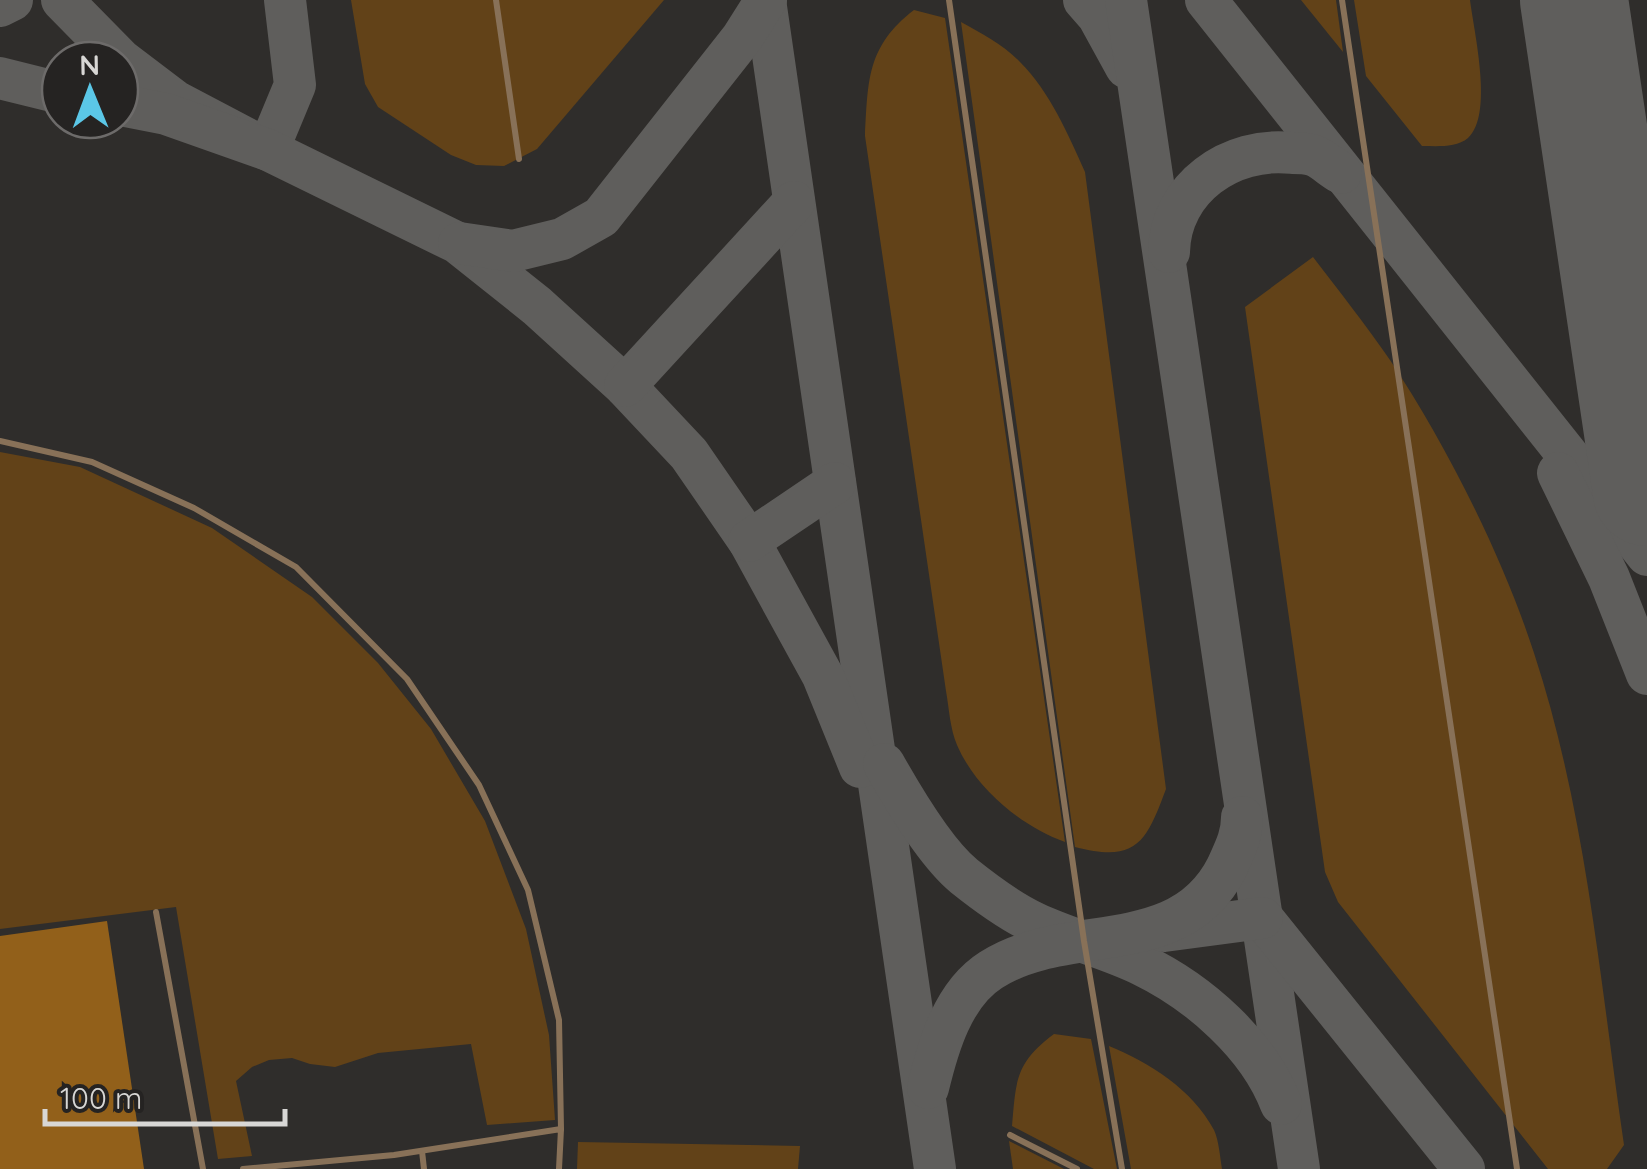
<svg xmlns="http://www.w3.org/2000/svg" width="1647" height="1169" viewBox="0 0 1647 1169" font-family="Quicksand,sans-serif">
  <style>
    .green { fill: #624218 }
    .water { fill: #92601a }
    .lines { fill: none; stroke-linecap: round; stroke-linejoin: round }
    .taxiway { stroke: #5f5e5c; stroke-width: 42 }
    .runway { stroke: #5f5e5c; stroke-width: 108 }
    .service { stroke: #887158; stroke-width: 6 }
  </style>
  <rect width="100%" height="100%" fill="#2f2d2b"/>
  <g class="green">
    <path d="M351,0H664L537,149L504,166L476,165L451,155L378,107L365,84Z"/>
    <path d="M1301,0H1336L1343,52Z"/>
    <path d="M1354,0H1470C1474,32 1494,115 1468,138C1456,148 1437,146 1422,146L1366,76Z"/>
    <path d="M914,10L945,18L1065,842C1021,826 976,789 957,745C950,729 949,708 946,691L865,136C868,80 867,46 914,10Z"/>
    <path d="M961,22C981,33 1004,45 1020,62C1050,92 1068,134 1085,172L1166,789C1146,843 1136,863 1075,847Z"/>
    <path d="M1313,257C1339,291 1366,325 1390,360C1446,444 1503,557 1534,653C1586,811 1600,981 1624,1145L1607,1169H1548L1338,902L1325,872L1245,307Z"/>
    <path d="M0,452L80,467L212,528L312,597L378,663L431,729L485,821L526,929L549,1035L555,1120L487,1125L471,1044L378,1053L335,1067L310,1064L292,1058L269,1060L252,1067L236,1081L252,1156L218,1159L176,907L0,929Z"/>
    <path d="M1054,1034L1091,1039L1117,1169H1094L1012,1126C1016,1081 1015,1063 1054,1034Z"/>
    <path d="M1109,1046C1150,1063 1192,1089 1214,1130C1219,1141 1220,1157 1222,1169H1131Z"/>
    <path d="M1009,1141L1064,1169H1013Z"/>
    <path d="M578,1142L800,1146L798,1169H577Z"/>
  </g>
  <path class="water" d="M107,921L144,1169H0V936Z"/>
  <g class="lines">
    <g class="taxiway">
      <path d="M62,0L121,60L175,101L268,150L295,85L285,0"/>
      <path d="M765,0L935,1169"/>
      <path d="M1084,0L1098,16L1126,67"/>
      <path d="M1126,0L1299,1169"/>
      <path d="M1206,0L1647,555"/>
      <path d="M0,6L12,0"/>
      <path d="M0,78L60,93"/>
      <path d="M120,105L166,114L268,150L458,243L537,306L625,386L689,454L749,541L823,676L860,767"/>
      <path d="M459,243L513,251L562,239L601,217L742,38L766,0"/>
      <path d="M1169,252C1170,188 1231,146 1292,153C1299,153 1308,153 1315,156C1324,160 1332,168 1341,173"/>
      <path d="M625,386L794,202"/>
      <path d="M1558,473L1609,578L1647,674"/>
      <path d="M749,541L835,483"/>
      <path d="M884,764C902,796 936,853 964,876C984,892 1011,912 1035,923C1069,939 1107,948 1142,965C1198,992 1259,1045 1281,1104"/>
      <path d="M1263,919L1464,1169"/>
      <path d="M1164,931L1262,918"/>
      <path d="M928,1088C938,1046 953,994 991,970C1067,921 1180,961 1227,867C1235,849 1242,836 1242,817"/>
    </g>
    <path class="runway" d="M1574,0L1647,492"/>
    <g class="service">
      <path d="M496,0L519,159"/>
      <path d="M949,0L1084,941L1122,1169"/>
      <path d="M1342,0L1517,1169"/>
      <path d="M0,441L92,462L194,508L296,567L407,679L479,785L528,890L559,1020L561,1129"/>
      <path d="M156,912L203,1169"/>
      <path d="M1010,1135L1077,1169"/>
      <path d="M422,1151L424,1169"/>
      <path d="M243,1169L394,1155L561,1129L559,1169"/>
    </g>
  </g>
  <g transform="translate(90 90) rotate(359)"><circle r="48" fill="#252322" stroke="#6d6b6a" stroke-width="2.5"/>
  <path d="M0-8L18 38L0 25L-18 38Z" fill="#5bc7e7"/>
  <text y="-15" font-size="28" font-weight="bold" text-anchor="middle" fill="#d8d7d5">N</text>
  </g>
  <path d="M45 1109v15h240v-15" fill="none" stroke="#d8d7d5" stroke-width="5"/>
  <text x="60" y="1109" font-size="30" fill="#d8d7d5" stroke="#252322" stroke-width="8" paint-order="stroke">100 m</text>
</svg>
